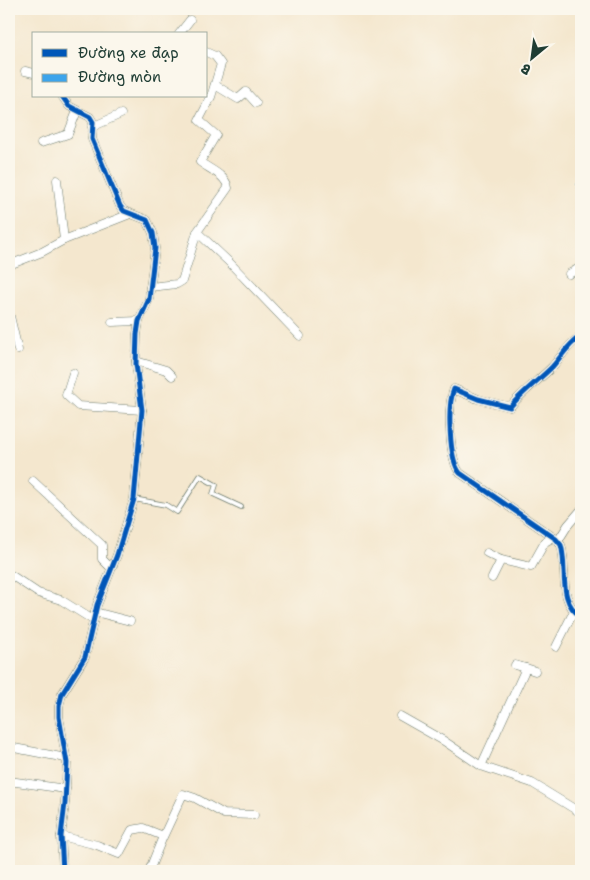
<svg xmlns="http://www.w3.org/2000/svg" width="590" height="880" viewBox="0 0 590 880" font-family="'Shantell Sans',sans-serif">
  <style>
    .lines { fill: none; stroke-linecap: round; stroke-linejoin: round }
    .service-casing { stroke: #6a786a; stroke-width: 5.5 }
    .minor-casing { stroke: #6a786a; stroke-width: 9 }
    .service { stroke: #fff; stroke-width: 4 }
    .minor { stroke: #fff; stroke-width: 8 }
    .quiet { stroke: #3da4eb; stroke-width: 4; stroke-dasharray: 8 4; stroke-linecap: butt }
    .cycleway-casing { stroke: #fbf7ec; stroke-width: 8 }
    .cycleway { stroke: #0057b8; stroke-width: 5 }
  </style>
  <rect width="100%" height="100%" fill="#fbf7ec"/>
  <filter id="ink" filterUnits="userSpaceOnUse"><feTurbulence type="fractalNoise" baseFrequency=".02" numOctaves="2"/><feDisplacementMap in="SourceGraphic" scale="10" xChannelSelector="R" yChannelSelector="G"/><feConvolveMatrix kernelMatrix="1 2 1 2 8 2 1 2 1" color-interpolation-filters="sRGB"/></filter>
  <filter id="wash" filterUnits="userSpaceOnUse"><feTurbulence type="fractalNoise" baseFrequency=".0096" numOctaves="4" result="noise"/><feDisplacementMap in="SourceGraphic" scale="20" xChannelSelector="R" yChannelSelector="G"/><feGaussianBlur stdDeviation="1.12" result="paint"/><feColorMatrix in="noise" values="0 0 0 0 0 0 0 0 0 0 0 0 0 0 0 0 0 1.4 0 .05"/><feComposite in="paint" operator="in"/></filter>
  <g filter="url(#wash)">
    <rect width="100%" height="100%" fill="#f4e7ce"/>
  </g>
  <g filter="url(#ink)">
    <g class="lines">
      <g class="service-casing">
        <path id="service" d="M134,499L166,505L177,512L200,476L216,485L213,494L241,507"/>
      </g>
      <g class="minor-casing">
        <g id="minor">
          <path d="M179,34L190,20"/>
          <path d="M25,71L34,73"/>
          <path d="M215,85L238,99L246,92L256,103"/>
          <path d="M62,96L69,106L90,117L93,122L92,139L120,206L124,211L147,220L153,233L155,248L149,299L139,321L137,334L136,364L142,410L134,499L117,555L97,605L85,657L62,694L59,706V717L67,763L65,803L61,836L63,871"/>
          <path d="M92,127L121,114"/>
          <path d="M41,143L68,134L77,111"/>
          <path d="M57,180L64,240"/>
          <path d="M197,232L229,262L300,336"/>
          <path d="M9,265L42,252L64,240L130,214"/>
          <path d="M569,274L581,267"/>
          <path d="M150,287L177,284L182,281L197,232L228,188C226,175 209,169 200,162L216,135L199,120L211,97L221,64L215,56L206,52"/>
          <path d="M9,312L18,350"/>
          <path d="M112,322L139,321"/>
          <path d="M581,336C568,344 562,356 552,367C538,381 522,392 510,407L478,399L454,389C447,405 449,460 460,473L556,539L561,545C568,568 557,602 581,616"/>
          <path d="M136,361L166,370L172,376"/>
          <path d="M73,373L66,395L78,406L142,410"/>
          <path d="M33,481L102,545V559L111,568"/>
          <path d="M558,541L568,525L581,510"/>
          <path d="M487,553L501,560"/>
          <path d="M11,575L38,593L61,600L93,620"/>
          <path d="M492,578L501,560L531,567L545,542L552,538"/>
          <path d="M95,612L130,621"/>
          <path d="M556,647L574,611"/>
          <path d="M515,665L526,668"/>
          <path d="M400,716L444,741L481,766L532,783L581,813"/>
          <path d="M9,747L66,758"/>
          <path d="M481,766L526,668L535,671"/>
          <path d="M9,781L66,789"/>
          <path d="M61,836L97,845L119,854L132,830L143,828L163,836"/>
          <path d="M149,871L162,839L183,794L195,798L224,814L254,815"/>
        </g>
      </g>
      <use href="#service" class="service"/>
      <use href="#minor" class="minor"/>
      <path class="quiet" d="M577,183L581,185"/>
      <g class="cycleway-casing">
        <g id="cycleway">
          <path d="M62,96L69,106L90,117L93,122L92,139L120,206L124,211L147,220L153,233L155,248L149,299L139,321L137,334L136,364L142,410L134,499L117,555L97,605L85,657L62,694L59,706V717L67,763L65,803L61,836L63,871"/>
          <path d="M581,336C568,344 562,356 552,367C538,381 522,392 510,407L478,399L454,389C447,405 449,460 460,473L556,539L561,545C568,568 557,602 581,616"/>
        </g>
      </g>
      <use href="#cycleway" class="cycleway"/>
    </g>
  </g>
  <rect width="590" height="880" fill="none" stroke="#fbf7ec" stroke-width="30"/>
  <rect x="32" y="32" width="175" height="65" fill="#fbf7ec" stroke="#a3ada2"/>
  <rect x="42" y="49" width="25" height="8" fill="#0057b8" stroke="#a3ada2"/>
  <text x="78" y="58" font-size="15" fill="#1f3d34">Đường xe đạp</text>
  <rect x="42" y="74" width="25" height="8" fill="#3da4eb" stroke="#a3ada2"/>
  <text x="78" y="82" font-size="15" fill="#1f3d34">Đường mòn</text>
  <g transform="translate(532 58) rotate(209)" stroke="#fbf7ec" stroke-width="4" paint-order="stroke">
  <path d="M0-4L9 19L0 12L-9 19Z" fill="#1f3d34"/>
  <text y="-8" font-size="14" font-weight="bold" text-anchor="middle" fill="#1f3d34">B</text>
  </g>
</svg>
